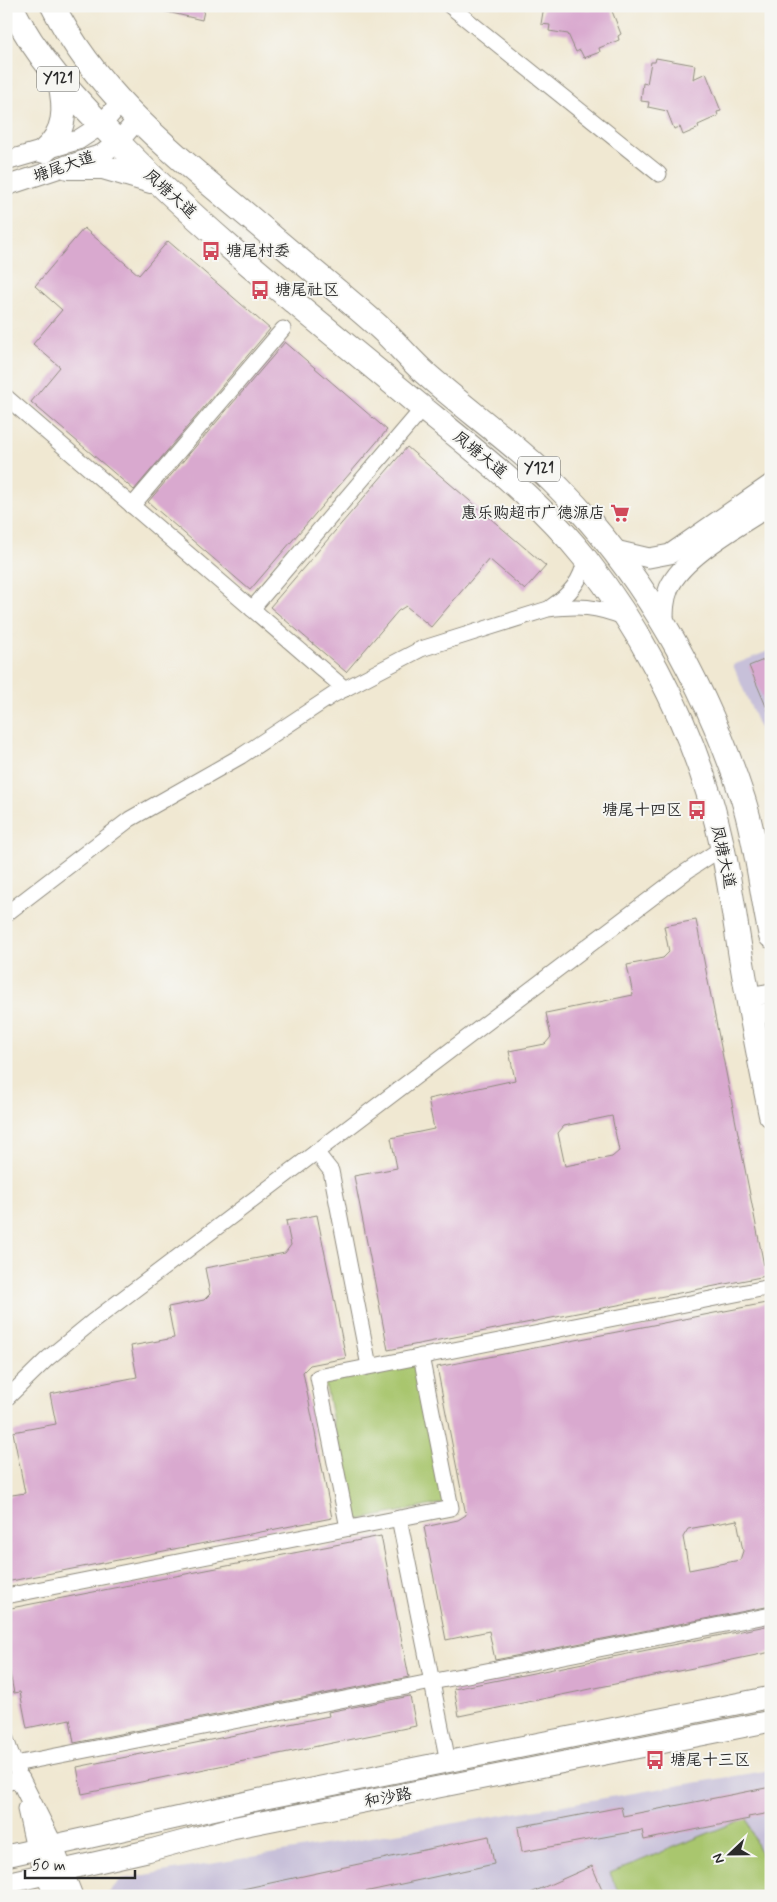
<svg xmlns="http://www.w3.org/2000/svg" width="777" height="1902" viewBox="0 0 777 1902" font-family="Mynerve,'LXGW WenKai TC',sans-serif">
  <style>
    .industrial { fill: #c7c0d9 }
    .green { fill: #a9c66e; stroke: #6a784c }
    .building { fill: #d9a9cf; fill-rule: evenodd }
    .lines { fill: none; stroke-linecap: round; stroke-linejoin: round }
    .minor-casing { stroke: #8e8a7e; stroke-width: 17 }
    .tertiary-casing { stroke: #8e8a7e; stroke-width: 21 }
    .secondary-casing { stroke: #8e8a7e; stroke-width: 23 }
    .primary-casing { stroke: #8e8a7e; stroke-width: 26 }
    .minor { stroke: #fff; stroke-width: 15 }
    .tertiary { stroke: #fff; stroke-width: 19 }
    .secondary { stroke: #fff; stroke-width: 21 }
    .primary { stroke: #fff; stroke-width: 24 }
    .labels { text-anchor: middle; dominant-baseline: central; stroke-width: 4; stroke-linejoin: round; paint-order: stroke }
    .shield { fill: #f6f6f2; stroke: #686867; stroke-width: 1 }
    .shield-label { font-size: 15px; font-weight: bold; fill: #2b2b2b }
    .street-label { font-size: 16px; fill: #2b2b2b; stroke: #f6f6f2 }
    .poi-label { font-size: 16px; fill: #2b2b2b; stroke: #f6f6f2; text-anchor: start }
  </style>
  <rect width="100%" height="100%" fill="#f6f6f2"/>
  <filter id="ink" filterUnits="userSpaceOnUse"><feTurbulence type="fractalNoise" baseFrequency=".02" numOctaves="2"/><feDisplacementMap in="SourceGraphic" scale="10" xChannelSelector="R" yChannelSelector="G"/><feConvolveMatrix kernelMatrix="1 2 1 2 8 2 1 2 1" color-interpolation-filters="sRGB"/></filter>
  <filter id="wash" filterUnits="userSpaceOnUse"><feTurbulence type="fractalNoise" baseFrequency=".0096" numOctaves="4" result="noise"/><feDisplacementMap in="SourceGraphic" scale="20" xChannelSelector="R" yChannelSelector="G"/><feGaussianBlur stdDeviation="1.12" result="paint"/><feColorMatrix in="noise" values="0 0 0 0 0 0 0 0 0 0 0 0 0 0 0 0 0 1.4 0 .05"/><feComposite in="paint" operator="in"/></filter>
  <g filter="url(#wash)">
    <rect width="100%" height="100%" fill="#f0e8d2"/>
    <g class="industrial">
      <path d="M771,650V755L733,665Z"/>
      <path d="M771,1770V1896H106L121,1879Z"/>
    </g>
    <g class="green">
      <path d="M416,1364L444,1503L353,1521L325,1382Z"/>
      <path d="M746,1818L771,1880V1896H620L610,1873Z"/>
    </g>
    <g id="blocks">
      <g class="building">
        <path d="M163,6H205L202,20L163,11Z"/>
        <path d="M544,6L557,9V6H582L587,10L596,6H610L621,34L618,36L619,40L599,48L600,52L584,58L580,50L576,52L568,34L549,31L550,25L541,24Z"/>
        <path d="M656,58L695,65L693,79L706,73L721,111L717,112L718,116L698,125L699,128L683,135L680,127L674,129L667,111L648,107L649,102L641,101L643,83L647,84L651,62H655Z"/>
        <path d="M84,228L139,275L168,241L270,329L134,490L31,402L60,367L33,344L62,310L35,286Z"/>
        <path d="M285,342L387,430L250,590L148,502Z"/>
        <path d="M407,447L546,566L525,590L489,559L431,627L406,606L398,611L346,672L270,607Z"/>
        <path d="M771,657V718L749,666Z"/>
        <path d="M696,920L766,1276L388,1350L354,1176L397,1168L391,1138L434,1129L428,1099L515,1080L509,1051L545,1044L551,1037L546,1013L633,995L627,965L663,958L669,952L664,926ZM612,1116L619,1151L612,1157L565,1166L558,1133L564,1126Z"/>
        <path d="M317,1215L346,1358L310,1365L303,1372L332,1518L6,1582V1496L25,1493L13,1432L56,1424L50,1394L137,1377L131,1346L174,1338L168,1307L204,1300L210,1294L205,1268L285,1253L291,1245L286,1221Z"/>
        <path d="M771,1302V1508H767L771,1525V1606L495,1660L489,1631L446,1640L424,1527L458,1520L466,1515L437,1367ZM737,1520L743,1551L740,1560L689,1570L683,1537L688,1529Z"/>
        <path d="M381,1536L409,1677L74,1743L70,1719L27,1728L20,1692L14,1693L6,1654V1609Z"/>
        <path d="M771,1625V1652L459,1716L454,1689Z"/>
        <path d="M410,1696L416,1726L82,1794L77,1767L329,1716L328,1712Z"/>
        <path d="M771,1787V1813L748,1817L749,1819L644,1840L642,1830L522,1852L518,1827L621,1807L623,1816Z"/>
        <path d="M489,1836L494,1864L346,1896H239L238,1890Z"/>
        <path d="M592,1866L605,1896H524Z"/>
      </g>
    </g>
  </g>
  <g filter="url(#ink)">
    <use href="#blocks" fill-opacity="0" stroke="#8e8a7e" stroke-width="1"/>
    <g class="lines">
      <g class="minor-casing">
        <g id="minor">
          <path d="M450,6L659,174"/>
          <path d="M6,397L345,689"/>
          <path d="M132,506L283,329"/>
          <path d="M551,607C569,595 582,581 585,559"/>
          <path d="M252,609L423,408"/>
          <path d="M6,914L130,819L241,756L333,695L421,649L548,609C579,605 596,606 626,618"/>
          <path d="M316,1152L331,1171L369,1366"/>
          <path d="M6,1399L47,1359L92,1322L687,871L722,848"/>
          <path d="M399,1518L448,1762"/>
          <path d="M348,1528L318,1377L771,1287"/>
          <path d="M6,1596L451,1508L421,1356"/>
          <path d="M6,1739L20,1779L6,1783"/>
          <path d="M15,1764L771,1615"/>
        </g>
      </g>
      <g class="tertiary-casing">
        <g id="tertiary">
          <path d="M6,161L78,140L101,125L121,102"/>
          <path d="M6,186L102,154L118,142L138,119"/>
          <path d="M611,549L649,558L670,554L771,484"/>
          <path d="M664,623C664,611 664,600 669,588C683,556 741,525 771,505"/>
          <path d="M748,997L771,993"/>
          <path d="M751,1016L771,1012"/>
          <path d="M20,1779L53,1845L73,1896"/>
          <path d="M27,1809L36,1849L54,1896"/>
        </g>
      </g>
      <g class="secondary-casing">
        <g id="secondary">
          <path d="M6,1856L261,1799L771,1697"/>
          <path d="M6,1883L147,1851L232,1828L771,1721"/>
        </g>
      </g>
      <g class="primary-casing">
        <g id="primary">
          <path d="M11,6C36,58 74,97 114,138C206,234 312,316 414,401C474,450 536,497 584,557C638,626 682,708 708,792C725,845 732,902 741,957C750,1010 760,1062 771,1115"/>
          <path d="M53,6C100,101 189,165 268,233C305,265 343,295 379,327C396,342 410,360 426,374C470,413 519,447 560,489C645,576 705,684 743,799C757,843 761,890 771,936"/>
          <path d="M44,151C66,132 66,109 60,82"/>
          <path d="M68,167H103L151,181"/>
        </g>
      </g>
      <use href="#minor" class="minor"/>
      <use href="#tertiary" class="tertiary"/>
      <use href="#secondary" class="secondary"/>
      <use href="#primary" class="primary"/>
    </g>
  </g>
  <defs>
    <g id="bus-bare" transform="scale(1.5)"><path d="M-5-6H5V4H4V6H2V4H-2V6H-4V4H-5ZM-3.5-4V0h7V-4ZM-3.5 1.2v1.5H-2V1.2ZM2 1.2v1.5H3.5V1.2Z" fill="#d1495b" stroke="#f6f6f2" stroke-width="2.5" paint-order="stroke"/></g>
    <g id="supermarket-bare" transform="scale(1.5)"><path d="M-6-5.5h2.5l.6 2H6L4.5 2H-2.5L-4.4-4H-6ZM-1.5 3.2a1.3 1.3 0 1 0 .1 0ZM3 3.2a1.3 1.3 0 1 0 .1 0Z" fill="#d1495b" stroke="#f6f6f2" stroke-width="2.5" paint-order="stroke"/></g>
  </defs>
  <g fill-rule="evenodd">
    <use href="#bus-bare" x="211" y="251"/>
    <use href="#bus-bare" x="260" y="290"/>
    <use href="#supermarket-bare" x="620" y="513"/>
    <use href="#bus-bare" x="697" y="810"/>
    <use href="#bus-bare" x="655" y="1760"/>
  </g>
  <g class="labels">
    <g class="shield">
      <rect x="37" y="66.5" width="42" height="25" rx="4"/>
      <rect x="518" y="456.5" width="42" height="25" rx="4"/>
    </g>
    <g class="shield-label">
      <text x="58" y="79">Y121</text>
      <text x="539" y="469">Y121</text>
    </g>
    <g class="street-label">
      <text transform="translate(64 167) rotate(-19)">塘尾大道</text>
      <text transform="translate(170 194) rotate(42)">凤塘大道</text>
      <text transform="translate(480 455) rotate(39)">凤塘大道</text>
      <text transform="translate(723 857) rotate(78)">凤塘大道</text>
      <text transform="translate(388 1798) rotate(-11)">和沙路</text>
    </g>
    <g class="poi-label">
      <text x="226" y="251">塘尾村委</text>
      <text x="275" y="290">塘尾社区</text>
      <text x="605" y="513" text-anchor="end">惠乐购超市广德源店</text>
      <text x="682" y="810" text-anchor="end">塘尾十四区</text>
      <text x="670" y="1760">塘尾十三区</text>
    </g>
  </g>
  <rect width="777" height="1902" fill="none" stroke="#f6f6f2" stroke-width="25"/>
  <g transform="translate(730 1854) rotate(248)" stroke="#f6f6f2" stroke-width="4" paint-order="stroke">
  <path d="M0-4L9 19L0 12L-9 19Z" fill="#2b2b2b"/>
  <text y="-8" font-size="14" font-weight="bold" text-anchor="middle" fill="#2b2b2b">N</text>
  </g>
  <path d="M25 1870v8h110v-8" fill="none" stroke="#2b2b2b" stroke-width="2.5"/>
  <text x="32" y="1870" font-size="15" fill="#2b2b2b" stroke="#f6f6f2" stroke-width="4" paint-order="stroke">50 m</text>
</svg>
